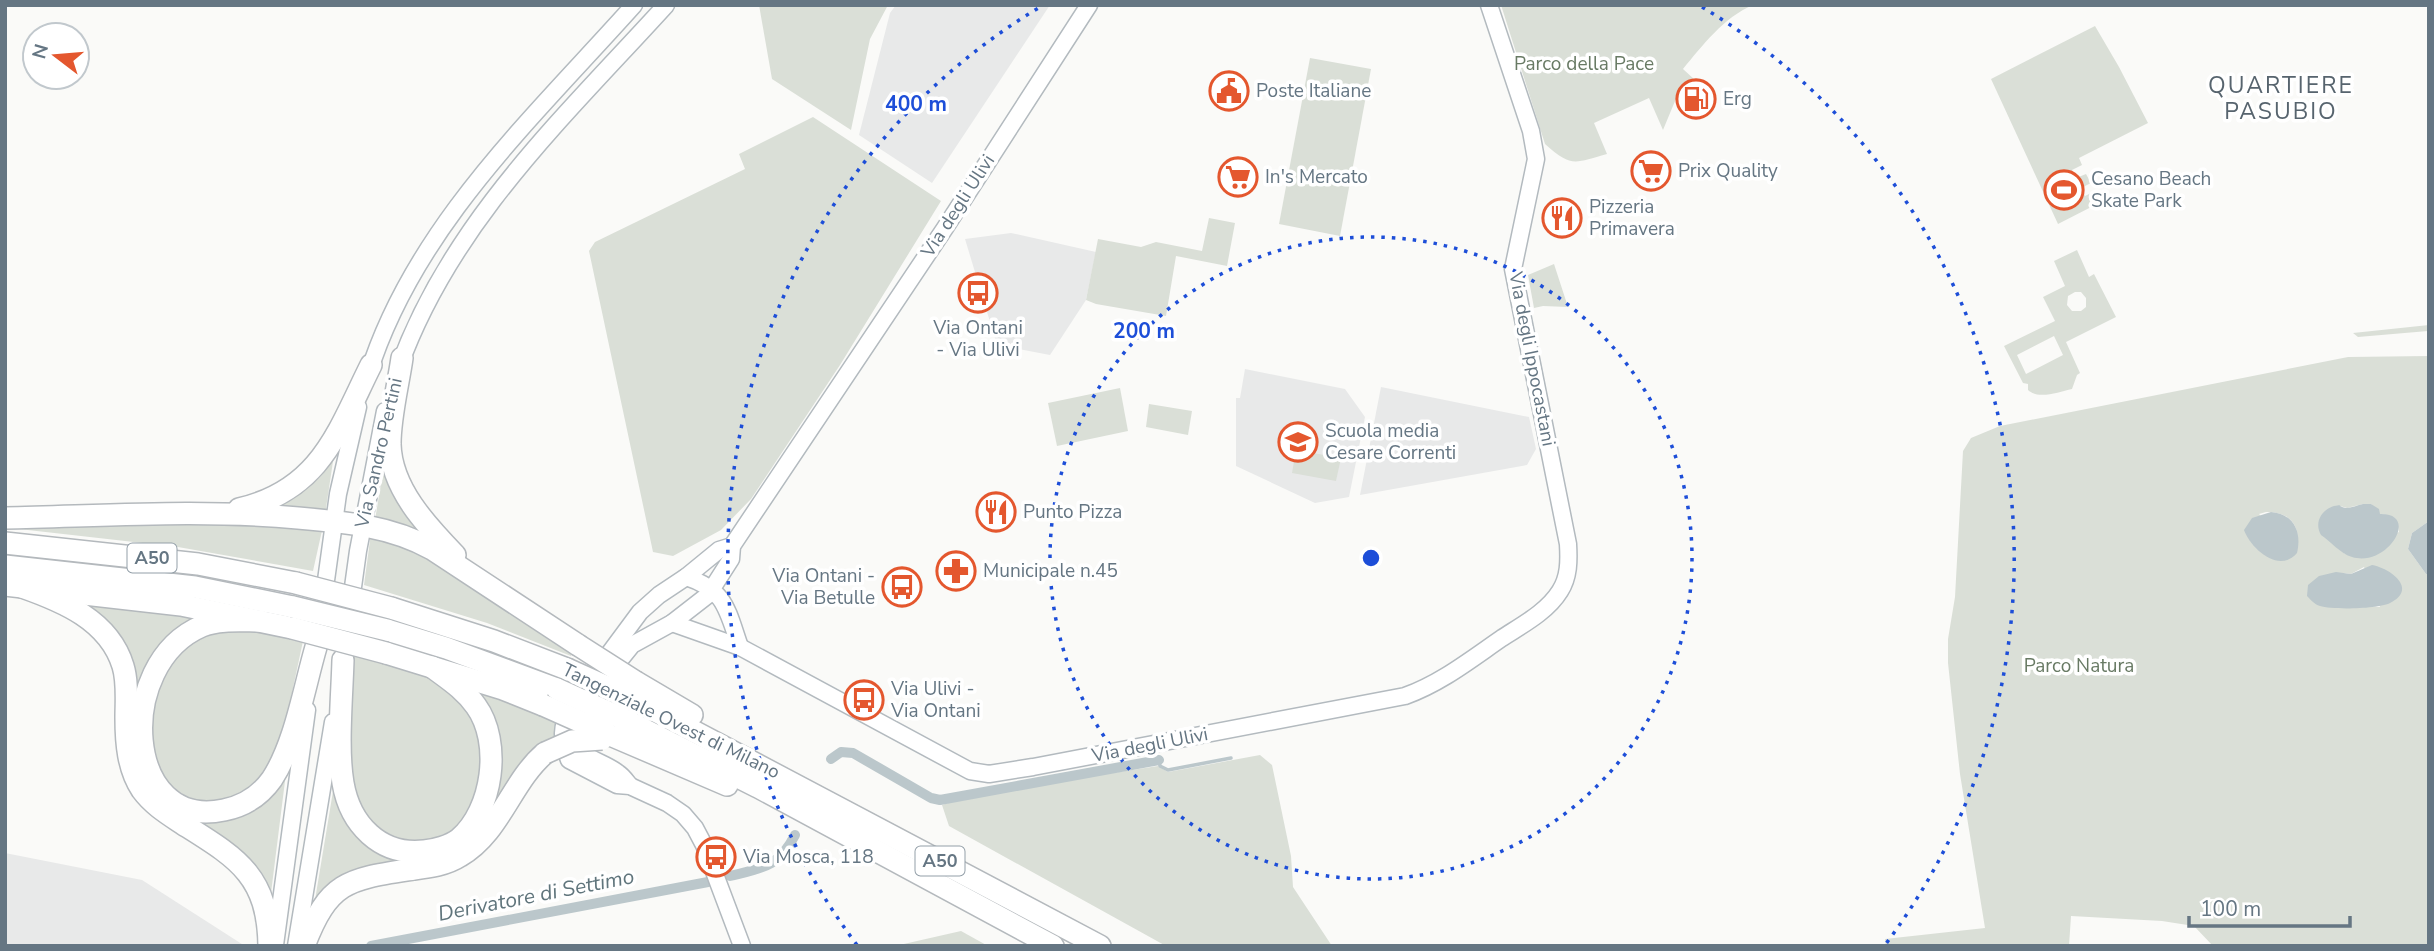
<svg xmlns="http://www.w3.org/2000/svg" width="2434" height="951" viewBox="0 0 2434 951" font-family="'Nunito Sans',sans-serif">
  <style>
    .built { fill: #e8e9e9 }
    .green { fill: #dadfd7; fill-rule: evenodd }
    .water { fill: #bbc7cb }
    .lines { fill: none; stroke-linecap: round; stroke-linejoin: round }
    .stream { stroke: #bbc7cb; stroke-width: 3.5 }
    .canal { stroke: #bbc7cb; stroke-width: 10 }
    .secondary-casing { stroke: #b3babf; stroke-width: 19 }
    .highway-casing { stroke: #b4b9bd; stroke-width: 24 }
    .secondary { stroke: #fff; stroke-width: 16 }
    .highway { stroke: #fff; stroke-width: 21 }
    .highway-bridge-casing { stroke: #b4b9bd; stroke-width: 24; stroke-linecap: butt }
    .highway-bridge { stroke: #fff; stroke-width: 21 }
    .ring { fill: none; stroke: #1d4ed8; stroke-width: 3.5; stroke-dasharray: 3.5 7 }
    .labels { text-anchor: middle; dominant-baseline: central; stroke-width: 7; stroke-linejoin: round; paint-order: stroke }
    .shield { fill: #fff; stroke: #939fa8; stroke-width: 2 }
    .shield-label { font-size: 18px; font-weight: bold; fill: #657683 }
    .park-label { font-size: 19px; fill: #687a64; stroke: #fff }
    .poi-label { font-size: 19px; fill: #657683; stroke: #fff; text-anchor: start }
    .street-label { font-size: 19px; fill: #657683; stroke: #fff }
    .water-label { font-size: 21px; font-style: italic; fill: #60757c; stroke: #fff }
    .quarter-label { font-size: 23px; letter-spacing: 2px; fill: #57646e; stroke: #fff }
    .centre { fill: #1d4ed8; stroke: #fff; stroke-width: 3.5 }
    .ring-label { font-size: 21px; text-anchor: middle; font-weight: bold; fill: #1d4ed8; stroke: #fff; stroke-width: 7; stroke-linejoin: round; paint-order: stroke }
  </style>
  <rect width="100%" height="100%" fill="#fafaf8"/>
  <g class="built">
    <path d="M896,5H1050L932,183L859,135L890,13Z"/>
    <path d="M1011,233L1096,252L1086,300L1050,355L997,345L965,239Z"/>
    <path d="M1245,369L1345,389L1365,417L1349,497L1315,503L1236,466V398H1240Z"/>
    <path d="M1381,387L1529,417L1536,449L1527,465L1360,495Z"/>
    <path d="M5,853L142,880L245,946H5Z"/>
  </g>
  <g class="green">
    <path d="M759,5H888L870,39L851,130L772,79Z"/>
    <path d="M1501,5H1753C1724,17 1702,46 1683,69L1695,80L1680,89L1663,130L1649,98L1594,123L1607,154C1574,163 1572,168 1545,144Z"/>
    <path d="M2095,26L2119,67L2148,123L2079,158L2082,165L2072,170L2076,178L2086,174L2091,183L2081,188L2085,196L2095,191L2101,202L2058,224L1991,79Z"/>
    <path d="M1310,58L1371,69L1340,236L1279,224Z"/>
    <path d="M813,117L941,201L840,365L751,499L721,530L673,556L653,552L589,251L595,242L745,169L739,154Z"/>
    <path d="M1209,218L1235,223L1227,266L1176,256L1166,316L1096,304L1086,300L1098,239L1141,247L1156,242L1202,251Z"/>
    <path d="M2077,250L2089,277L2094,274L2116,317L2066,342L2080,373L2077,375L2072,389C2058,392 2039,400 2028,390V384L2023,383L2004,346L2055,321L2043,297L2065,286L2054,261ZM2075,292H2081L2086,298V307L2081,311H2072L2067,305L2068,296ZM2054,336L2063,355L2026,374L2017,355Z"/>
    <path d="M1554,264L1568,307L1543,306L1534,308L1528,275Z"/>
    <path d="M2429,325L2428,331L2358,337L2353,333Z"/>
    <path d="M2429,356V521L2412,533L2408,549L2426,574H2429V946H2213L2194,926L2162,921L2071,916L2069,946H1886L1885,939L1985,928L1960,774L1948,663V639L1955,597L1963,451L1971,438L2000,426L2348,357ZM2363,504H2371L2379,514C2391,514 2398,520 2399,532L2345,554L2338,547L2340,506L2347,508ZM2266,512C2293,512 2302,528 2296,553L2259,514ZM2364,567L2380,607L2321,606L2344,573L2351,574Z"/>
    <path d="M1120,388L1128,431L1057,446L1048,403Z"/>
    <path d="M1149,404L1192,411L1188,435L1146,427Z"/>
    <path d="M335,448L325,515L265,509Z"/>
    <path d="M1296,450L1341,458L1336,481L1292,473Z"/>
    <path d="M385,459L432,539L375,520Z"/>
    <path d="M134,522L323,526L313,571L178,547L19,529V523Z"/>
    <path d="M371,533L404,542L573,651L571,656L487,623L364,585Z"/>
    <path d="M89,600L209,616C195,623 178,629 167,640C138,667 127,728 140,765C153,802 192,825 229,816C258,809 274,791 287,765L269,909C255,863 226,846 187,821C171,811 153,799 143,783C120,744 142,697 126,656C118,635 99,625 85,607V604Z"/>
    <path d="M241,627L303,641L286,721L274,762L250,796L199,806L160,781L145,726L172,653L197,635Z"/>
    <path d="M354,655L433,678L462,697L481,731L484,770L470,818L439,842L396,844L361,816L345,761Z"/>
    <path d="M470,686L559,720L555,729L556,740L541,747L532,754C507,784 485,836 450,854C437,861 422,862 408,864C369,869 345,872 315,900L335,779C339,793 342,808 349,820C358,835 374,847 390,854C403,859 419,859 432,856C484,843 503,782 494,734C490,715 481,701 470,686Z"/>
    <path d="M1260,755L1272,765L1291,856L1293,887L1332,946H1166L949,826L942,805L976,794L1158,766L1168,772Z"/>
    <path d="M961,931L988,946H895Z"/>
  </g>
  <g class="water">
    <path d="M2363,504H2371L2379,509L2380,514C2421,513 2387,568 2352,557C2341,554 2330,541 2321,535C2314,523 2321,510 2334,506C2344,504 2336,506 2346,508C2351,508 2358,505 2363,504Z"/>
    <path d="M2271,512C2294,514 2302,532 2297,553C2279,574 2251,549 2244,530L2252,518Z"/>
    <path d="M2429,521V574H2426L2408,549L2412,533Z"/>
    <path d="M2372,565C2390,568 2419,589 2390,603C2379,609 2332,610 2320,606C2314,604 2311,600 2307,596L2308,585L2319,576L2336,572L2351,574Z"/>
  </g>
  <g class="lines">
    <path class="stream" d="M1159,760L1160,766L1168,770L1231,758"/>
    <g class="canal">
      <path d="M831,759L841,752L853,753L931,798L940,800L1159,760"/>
      <path d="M730,876C762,868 779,867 795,835"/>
      <path d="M371,946L708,882"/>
    </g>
    <g class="secondary-casing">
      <g id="secondary">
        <path d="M399,367C451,222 565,116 666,5"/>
        <path d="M368,375C414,227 533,118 634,5"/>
        <path d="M686,577C726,590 727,610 740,647"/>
        <path d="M323,602L338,494L358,407"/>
        <path d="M672,623L740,647L970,771L989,774L1033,767L1405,696C1441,683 1470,660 1502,638C1522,625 1547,612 1560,591C1569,577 1569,561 1568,544L1513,269L1536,159L1531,131L1489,5"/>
        <path d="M347,630L358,551L385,411"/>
        <path d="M597,670L640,612L659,595L686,577L719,550L732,546"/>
        <path d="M607,676L632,645L672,623L708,595L731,559L732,546L945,228L1089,5"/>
        <path d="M572,706C560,727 561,739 569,760L617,785L630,786L667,803L683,814L695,828L704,845L742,946"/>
        <path d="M573,734C574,758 602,760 618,773C623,776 626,781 630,786"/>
        <path d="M275,945L307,710"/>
        <path d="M296,946L333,722"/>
      </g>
    </g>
    <g class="highway-casing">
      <g id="highway">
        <path d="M402,358C398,386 390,416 390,444C391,488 426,525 455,555"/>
        <path d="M239,509C321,490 338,431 371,365"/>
        <path d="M5,518C103,516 201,509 298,518C345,522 391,526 432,549L578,645"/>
        <path d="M5,543L198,564L296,583"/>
        <path d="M5,566L195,587L293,607"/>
        <path d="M5,585L181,605L292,628"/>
        <path d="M22,587C62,601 109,620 123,666C128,682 126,701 126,718C126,743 128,769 142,790C153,805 168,814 183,824C237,858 268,875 269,946"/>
        <path d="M391,608L494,641L567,669"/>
        <path d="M260,621C241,621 219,619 202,626C113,664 124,832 224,810C244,806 260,796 272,779C295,744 304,688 316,647"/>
        <path d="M387,630L446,648L557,689"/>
        <path d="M386,653L503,689L543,705"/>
        <path d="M343,660C342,696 337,749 343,783C350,824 380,856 424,851C435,850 450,846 459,839C493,810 502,742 476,706C464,689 448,679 432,667"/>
        <path d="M636,682L692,715"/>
        <path d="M627,696L1100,946"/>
        <path d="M619,717L758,787L1053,946"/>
        <path d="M608,734L727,785"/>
        <path d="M304,946C329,880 349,879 414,869C430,867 446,865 460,856C500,833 511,782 545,753"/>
      </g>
    </g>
    <use href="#secondary" class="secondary"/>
    <use href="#highway" class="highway"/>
    <g class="highway-bridge-casing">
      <g id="highway-bridge">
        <path d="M296,583L391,608"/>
        <path d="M293,607L387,630"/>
        <path d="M292,628L386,653"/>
        <path d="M578,645L636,682"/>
        <path d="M567,669L627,696"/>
        <path d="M557,689L619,717"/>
        <path d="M543,705L608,734"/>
        <path d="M545,753L572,741L602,739"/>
      </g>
    </g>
    <use href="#highway-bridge" class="highway-bridge"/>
  </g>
  <g class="ring">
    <circle cx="1371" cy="558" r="321"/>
    <path d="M857 945A643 643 0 0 1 1040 7M1702 7A643 643 0 0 1 1885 945"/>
  </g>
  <defs>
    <g id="civic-ring" transform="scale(2.0125)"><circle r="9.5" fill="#fff" stroke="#e4572e" stroke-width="1.5"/><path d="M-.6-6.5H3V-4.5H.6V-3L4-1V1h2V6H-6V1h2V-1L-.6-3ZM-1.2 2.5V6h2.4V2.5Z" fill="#e4572e"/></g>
    <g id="fuel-ring" transform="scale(2.0125)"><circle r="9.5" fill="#fff" stroke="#e4572e" stroke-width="1.5"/><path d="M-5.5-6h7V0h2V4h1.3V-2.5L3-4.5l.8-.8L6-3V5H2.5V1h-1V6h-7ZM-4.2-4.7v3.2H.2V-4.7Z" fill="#e4572e"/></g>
    <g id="supermarket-ring" transform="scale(2.0125)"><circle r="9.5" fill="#fff" stroke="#e4572e" stroke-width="1.5"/><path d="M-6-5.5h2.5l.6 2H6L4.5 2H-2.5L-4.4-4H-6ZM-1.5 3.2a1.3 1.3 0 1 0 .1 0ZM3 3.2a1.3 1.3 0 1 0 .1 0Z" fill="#e4572e"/></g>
    <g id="stadium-ring" transform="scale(2.0125)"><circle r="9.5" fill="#fff" stroke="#e4572e" stroke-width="1.5"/><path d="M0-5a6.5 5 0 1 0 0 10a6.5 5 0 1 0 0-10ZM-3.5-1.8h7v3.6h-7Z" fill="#e4572e"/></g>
    <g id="restaurant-ring" transform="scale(2.0125)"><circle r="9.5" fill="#fff" stroke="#e4572e" stroke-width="1.5"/><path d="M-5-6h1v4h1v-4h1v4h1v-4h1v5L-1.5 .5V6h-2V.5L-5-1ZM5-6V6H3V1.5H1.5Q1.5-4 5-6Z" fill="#e4572e"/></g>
    <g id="bus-ring" transform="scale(2.0125)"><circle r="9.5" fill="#fff" stroke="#e4572e" stroke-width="1.5"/><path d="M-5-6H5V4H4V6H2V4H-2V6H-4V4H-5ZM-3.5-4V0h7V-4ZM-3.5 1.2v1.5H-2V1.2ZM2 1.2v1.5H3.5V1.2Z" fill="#e4572e"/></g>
    <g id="school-ring" transform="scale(2.0125)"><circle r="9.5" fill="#fff" stroke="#e4572e" stroke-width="1.5"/><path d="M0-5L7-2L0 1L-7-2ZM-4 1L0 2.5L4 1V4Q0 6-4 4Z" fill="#e4572e"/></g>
    <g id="pharmacy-ring" transform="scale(2.0125)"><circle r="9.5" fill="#fff" stroke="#e4572e" stroke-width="1.5"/><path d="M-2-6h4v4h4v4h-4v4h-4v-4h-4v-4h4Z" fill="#e4572e"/></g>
  </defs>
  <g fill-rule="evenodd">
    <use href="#civic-ring" x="1229" y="91"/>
    <use href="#fuel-ring" x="1696" y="99"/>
    <use href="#supermarket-ring" x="1651" y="171"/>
    <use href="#supermarket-ring" x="1238" y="177"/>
    <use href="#stadium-ring" x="2064" y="190"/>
    <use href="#restaurant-ring" x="1562" y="218"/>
    <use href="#bus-ring" x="978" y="293"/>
    <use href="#school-ring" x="1298" y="442"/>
    <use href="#restaurant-ring" x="996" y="512"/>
    <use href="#pharmacy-ring" x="956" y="571"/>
    <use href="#bus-ring" x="902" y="587"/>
    <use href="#bus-ring" x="864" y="700"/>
    <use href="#bus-ring" x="716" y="857"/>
  </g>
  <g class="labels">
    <g class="shield">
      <rect x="127.5" y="543.5" width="49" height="29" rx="5"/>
      <rect x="915.5" y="846.5" width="49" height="29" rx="5"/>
    </g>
    <g class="shield-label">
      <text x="152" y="558">A50</text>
      <text x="940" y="861">A50</text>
    </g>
    <g class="park-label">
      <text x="1584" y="64">Parco della Pace</text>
      <text x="2079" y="666">Parco Natura</text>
    </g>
    <g class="poi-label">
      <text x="1256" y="91">Poste Italiane</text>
      <text x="1723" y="99">Erg</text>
      <text x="1678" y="171">Prix Quality</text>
      <text x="1265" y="177">In's Mercato</text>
      <text x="2091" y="179">Cesano Beach<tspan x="2091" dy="22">Skate Park</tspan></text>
      <text x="1589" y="207">Pizzeria<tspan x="1589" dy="22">Primavera</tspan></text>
      <text x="978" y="328" text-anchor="middle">Via Ontani<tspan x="978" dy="22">- Via Ulivi</tspan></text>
      <text x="1325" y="431">Scuola media<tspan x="1325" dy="22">Cesare Correnti</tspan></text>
      <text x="1023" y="512">Punto Pizza</text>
      <text x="983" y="571">Municipale n.45</text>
      <text x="875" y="576" text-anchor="end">Via Ontani -<tspan x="875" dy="22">Via Betulle</tspan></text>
      <text x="891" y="689">Via Ulivi -<tspan x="891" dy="22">Via Ontani</tspan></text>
      <text x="743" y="857">Via Mosca, 118</text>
    </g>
    <g class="street-label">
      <text transform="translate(958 206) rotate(-57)">Via degli Ulivi</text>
      <text transform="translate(1532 359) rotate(79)">Via degli Ippocastani</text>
      <text transform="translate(379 453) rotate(-77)">Via Sandro Pertini</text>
      <text transform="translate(671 721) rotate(26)">Tangenziale Ovest di Milano</text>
      <text transform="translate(1150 745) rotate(-11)">Via degli Ulivi</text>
    </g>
    <g class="water-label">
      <text transform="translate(536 895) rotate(-11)">Derivatore di Settimo</text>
    </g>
    <g class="quarter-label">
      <text x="2281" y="85">QUARTIERE<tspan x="2281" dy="26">PASUBIO</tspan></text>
    </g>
  </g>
  <circle cx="1371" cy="558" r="10" class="centre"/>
  <g class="ring-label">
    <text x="916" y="111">400 m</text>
    <text x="1144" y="338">200 m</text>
  </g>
  <rect width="2434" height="951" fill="none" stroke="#657683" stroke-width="14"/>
  <g transform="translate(56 56) rotate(286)"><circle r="33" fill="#ffffff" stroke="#c1c8cd" stroke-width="2"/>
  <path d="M0-5L12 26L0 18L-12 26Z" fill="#e4572e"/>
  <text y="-10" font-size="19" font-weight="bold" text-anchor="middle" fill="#657683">N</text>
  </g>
  <path d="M2189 916v10h161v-10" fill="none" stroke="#657683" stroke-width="3.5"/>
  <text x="2200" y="916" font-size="21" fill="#657683" stroke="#ffffff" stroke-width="5" paint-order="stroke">100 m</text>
</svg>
